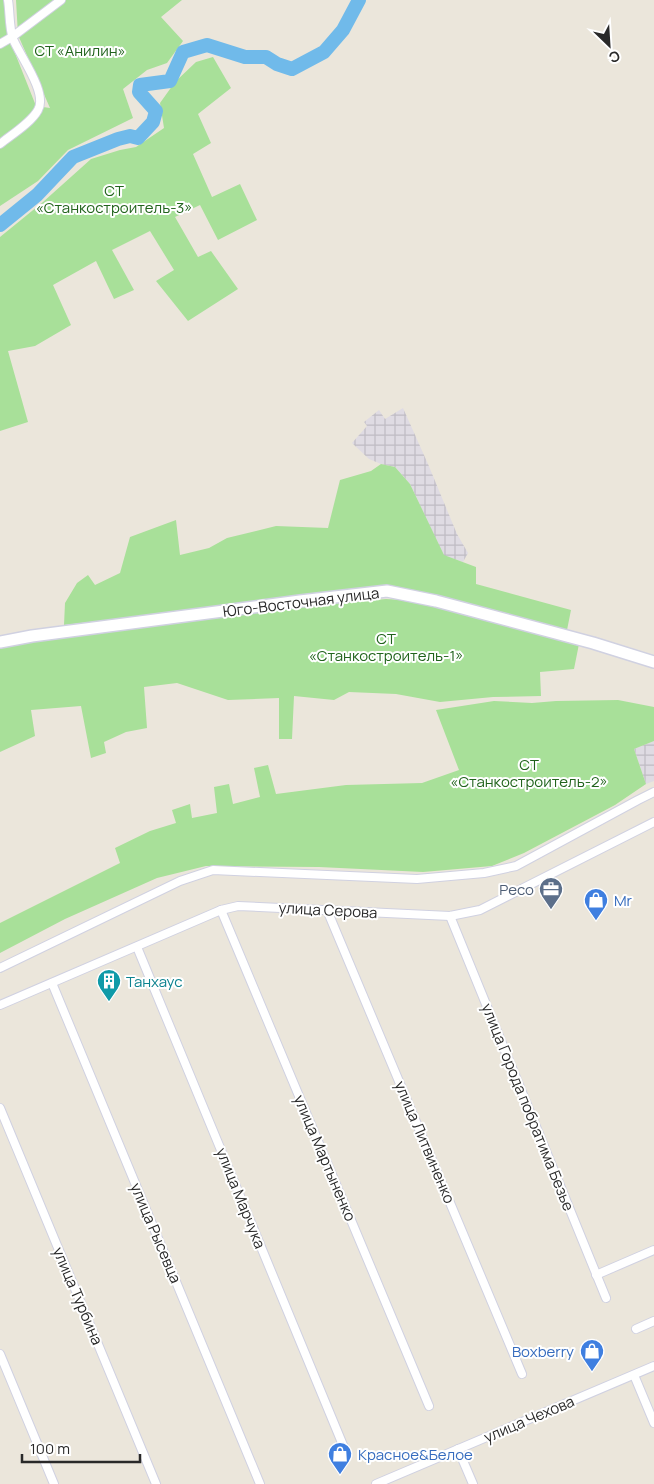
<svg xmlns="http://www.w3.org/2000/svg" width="654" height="1484" viewBox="0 0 654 1484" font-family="Manrope,sans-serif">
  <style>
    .industrial { fill: url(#industrial-grid) }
    .garden { fill: #a8e099 }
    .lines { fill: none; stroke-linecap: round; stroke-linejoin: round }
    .river { stroke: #70baea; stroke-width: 14 }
    .street-casing { stroke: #d0d1e1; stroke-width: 10 }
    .secondary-casing { stroke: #d0d1e1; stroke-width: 14 }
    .street { stroke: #fff; stroke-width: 8 }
    .secondary { stroke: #fff; stroke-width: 11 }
    .labels { text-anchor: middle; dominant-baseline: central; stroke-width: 4; stroke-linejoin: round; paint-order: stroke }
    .park-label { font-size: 15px; fill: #21631c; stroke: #fff }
    .street-label { font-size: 15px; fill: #292929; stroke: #fff }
    .service-label { font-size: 15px; fill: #4e5e75; stroke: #fff; text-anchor: end }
    .shop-label { font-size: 15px; fill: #366cbe; stroke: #fff; text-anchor: start }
    .culture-label { font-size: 15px; fill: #0d838f; stroke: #fff; text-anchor: start }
  </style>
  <defs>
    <pattern id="industrial-grid" width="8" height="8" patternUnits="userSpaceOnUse" patternTransform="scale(1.25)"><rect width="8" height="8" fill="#dfdbe3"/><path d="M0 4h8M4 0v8" fill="none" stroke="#bfbcc3"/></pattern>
  </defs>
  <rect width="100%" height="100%" fill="#ebe6db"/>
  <g class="industrial">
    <path d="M403,408L428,464L457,534L468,553L463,562L444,556L410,484L395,467L381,464L369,459L352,443L367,426L364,422L379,410L385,419Z"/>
    <path d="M654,741V781L646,784L634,749Z"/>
  </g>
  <g class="garden">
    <path d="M0,0H7L9,38L36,106L50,108L18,35L16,0H182L161,17L183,41L167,63L147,70L123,89L133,118L68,150L38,181L0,206Z"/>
    <path d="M213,57L231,88L198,114L211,143L193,154L212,197L240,184L257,220L218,240L200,205L175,217L198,257L211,251L238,289L188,321L156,281L174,270L150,231L112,250L134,290L114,299L96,261L53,285L71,325L35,346L8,351L28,422L0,431V237L43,202L91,159L120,150L136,147L164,128L160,103L175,82L196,62Z"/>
    <path d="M381,464L395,467L410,484L444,555L476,567V584L571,610L567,630L456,603L415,592L203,609L64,625L65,603L77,583L88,575L95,585L120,573L130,537L176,520L180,555L209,548L227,538L276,526L328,528L340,480L371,471Z"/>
    <path d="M386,599L404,600L449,610L579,644L574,669L540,672L541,696L493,697L440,702L396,694L349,692L334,700L294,696L292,739H279V698L228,700L177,683L144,687L147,728L126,732L104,742L106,753L91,758L81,706L31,710L35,736L0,752V647C127,625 257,610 386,599Z"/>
    <path d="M618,700L654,707V741L634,749L646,784L615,805L524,853L492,866L423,872L319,867L206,866L157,878L65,919L0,953V923L120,863L115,848L150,831L176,823L172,810L190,804L192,818L217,813L214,787L229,784L233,804L260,797L254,768L268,765L276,794L346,785L422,783L459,770L436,710L494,701L532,703L556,701Z"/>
  </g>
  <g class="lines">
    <path class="river" d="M0,225L37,195L73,157L118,139L130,136L138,138L153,122L156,111L139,92L140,85L170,81L183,52L207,45L245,57H266L277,64L292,69L324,52L343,30L359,0"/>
    <g class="street-casing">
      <g id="street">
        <path d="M0,44L12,37L61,0"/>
        <path d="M0,144C11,135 31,123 38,110C48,93 20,56 13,39C9,27 10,12 8,0"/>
        <path d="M221,910L429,1406"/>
        <path d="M327,910L522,1374"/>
        <path d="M450,916L606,1298"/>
        <path d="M137,947L345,1450"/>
        <path d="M0,968L180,881L213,870L417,879L484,873L516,866L638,800L654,792"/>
        <path d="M52,983L260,1484"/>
        <path d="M0,1005L221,910L238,906L450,916L480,910L654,822"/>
        <path d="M0,1108L156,1484"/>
        <path d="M596,1275L654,1250"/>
        <path d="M636,1329L654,1321"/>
        <path d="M0,1354L54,1484"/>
        <path d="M634,1375L654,1423"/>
        <path d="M458,1449L473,1484"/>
        <path d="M376,1484L654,1366"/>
      </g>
    </g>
    <g class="secondary-casing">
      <path id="secondary" d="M0,642L32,636L300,601L387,591L436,601L593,643L654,662"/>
    </g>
    <use href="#street" class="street"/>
    <use href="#secondary" class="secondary"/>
  </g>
  <defs>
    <g id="office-pin" transform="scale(1.25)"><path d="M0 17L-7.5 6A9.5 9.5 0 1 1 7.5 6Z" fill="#5c6f8a" stroke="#fff"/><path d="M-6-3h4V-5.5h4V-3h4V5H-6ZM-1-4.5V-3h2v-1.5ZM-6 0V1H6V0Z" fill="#fff"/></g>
    <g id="shop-pin" transform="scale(1.25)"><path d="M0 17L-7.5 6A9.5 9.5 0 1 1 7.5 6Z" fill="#3f7fe0" stroke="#fff"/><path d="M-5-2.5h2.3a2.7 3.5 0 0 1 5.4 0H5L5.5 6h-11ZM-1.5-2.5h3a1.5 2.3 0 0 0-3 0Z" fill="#fff"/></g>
    <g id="building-pin" transform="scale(1.25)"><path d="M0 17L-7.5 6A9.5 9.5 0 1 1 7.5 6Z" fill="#0f9aa8" stroke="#fff"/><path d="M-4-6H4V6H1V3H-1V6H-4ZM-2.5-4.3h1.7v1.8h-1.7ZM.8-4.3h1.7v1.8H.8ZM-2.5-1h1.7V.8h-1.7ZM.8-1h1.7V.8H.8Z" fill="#fff"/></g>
  </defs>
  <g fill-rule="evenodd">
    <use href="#office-pin" x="551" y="889"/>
    <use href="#shop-pin" x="596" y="900"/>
    <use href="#building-pin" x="109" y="981"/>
    <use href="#shop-pin" x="592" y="1351"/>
    <use href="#shop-pin" x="340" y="1454"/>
  </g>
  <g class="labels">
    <g class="park-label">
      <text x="80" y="50">СТ «Анилин»</text>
      <text x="114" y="190">СТ<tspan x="114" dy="17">«Станкостроитель-3»</tspan></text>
      <text x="386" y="638">СТ<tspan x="386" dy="17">«Станкостроитель-1»</tspan></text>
      <text x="529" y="764">СТ<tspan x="529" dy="17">«Станкостроитель-2»</tspan></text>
    </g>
    <g class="street-label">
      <text transform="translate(301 602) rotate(-7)">Юго-Восточная улица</text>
      <text transform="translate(328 910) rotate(3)">улица Серова</text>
      <text transform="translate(528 1107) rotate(68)">улица Города побратима Безье</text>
      <text transform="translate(425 1142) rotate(67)">улица Литвиненко</text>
      <text transform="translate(325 1158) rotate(67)">улица Мартыненко</text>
      <text transform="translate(241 1198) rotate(68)">улица Марчука</text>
      <text transform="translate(156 1233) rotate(67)">улица Рысевца</text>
      <text transform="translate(78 1296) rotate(67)">улица Турбина</text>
      <text transform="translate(529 1419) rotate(-23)">улица Чехова</text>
    </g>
    <g class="service-label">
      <text x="534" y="889">Ресо</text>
    </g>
    <g class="shop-label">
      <text x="614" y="900">Mr</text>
      <text x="574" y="1351" text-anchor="end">Boxberry</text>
      <text x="358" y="1454">Красное&amp;Белое</text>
    </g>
    <g class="culture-label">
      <text x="126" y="981">Танхаус</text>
    </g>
  </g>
  <g transform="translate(609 45) rotate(155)" stroke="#ffffff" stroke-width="4" paint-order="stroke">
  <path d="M0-4L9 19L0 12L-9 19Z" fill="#292929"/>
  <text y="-8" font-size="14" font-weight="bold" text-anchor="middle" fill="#292929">С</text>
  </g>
  <path d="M22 1454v8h118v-8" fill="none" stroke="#292929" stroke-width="2.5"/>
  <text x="30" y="1454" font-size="15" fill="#292929" stroke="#ffffff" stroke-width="4" paint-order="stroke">100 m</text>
</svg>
